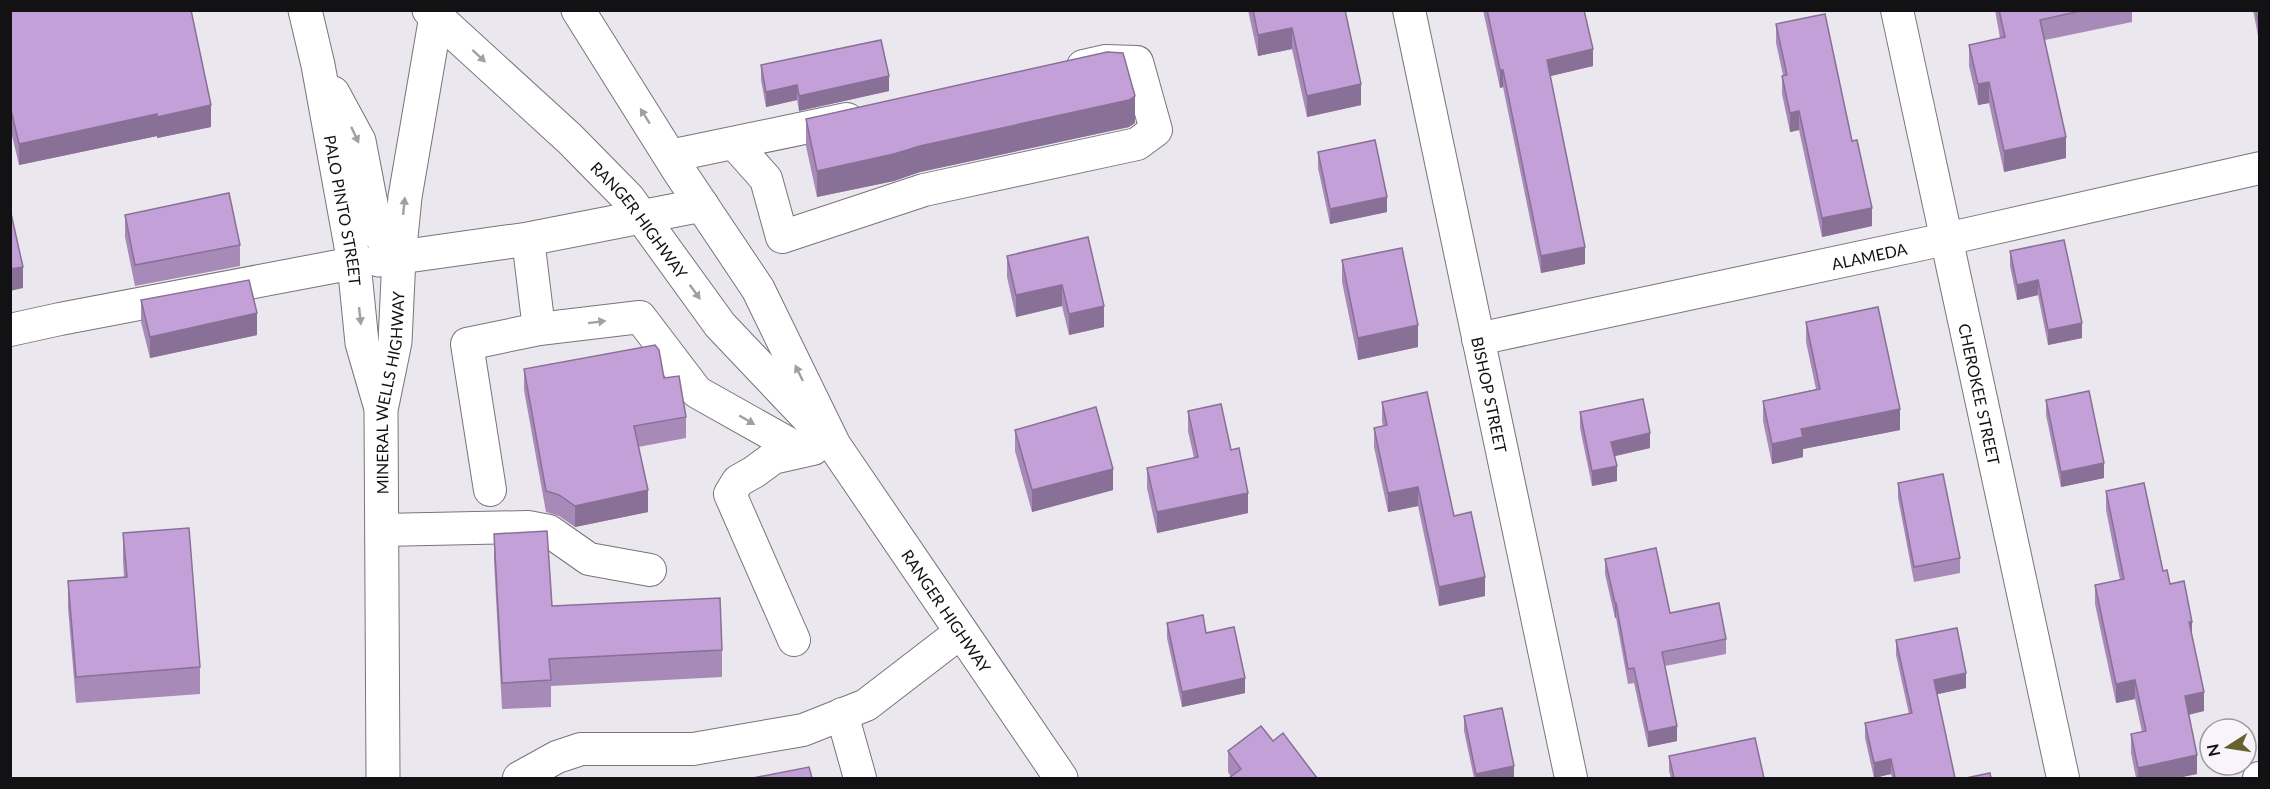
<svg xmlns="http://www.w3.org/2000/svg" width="2270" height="789" viewBox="0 0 2270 789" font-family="Lato,sans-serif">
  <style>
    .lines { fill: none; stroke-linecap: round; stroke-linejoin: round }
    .minor-casing { stroke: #78747a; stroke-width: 34 }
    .major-casing { stroke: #78747a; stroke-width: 35 }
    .minor { stroke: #fff; stroke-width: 32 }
    .major { stroke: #fff; stroke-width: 33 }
    .wall { fill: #a88ab9 }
    .shaded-wall { fill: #887096 }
    .building { fill: #c3a0d7; stroke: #887096; stroke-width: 1.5 }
    .oneway { fill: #a0a0a1 }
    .labels { text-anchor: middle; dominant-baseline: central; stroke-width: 4.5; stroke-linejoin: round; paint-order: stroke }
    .street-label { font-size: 16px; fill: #121113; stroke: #f9f4fc }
  </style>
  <rect width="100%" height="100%" fill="#ebe7ee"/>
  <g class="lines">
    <g class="minor-casing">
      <g id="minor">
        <path id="s1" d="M1409,10L1571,778"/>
        <path id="s2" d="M1897,10L2063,778"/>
        <path d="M734,143L766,179L782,237L924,190L1137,144L1156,130L1137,62L1105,61L1083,66"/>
        <path d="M670,156L847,119"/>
        <path d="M528,239L539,329"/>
        <path d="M10,330L60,319L354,263"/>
        <path id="s3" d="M1478,339L1946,239L2260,168"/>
        <path d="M490,490L467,344L539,329L640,317L697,392L802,451"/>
        <path d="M382,530L528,527L549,531L589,559L650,570"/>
        <path d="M794,640L730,494L738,481L754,472L773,458L813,449"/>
        <path d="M842,714L860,778"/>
        <path d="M519,778L557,757L581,749H693L803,730L866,705L961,632"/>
        <path d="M2259,778H2260"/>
      </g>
    </g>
    <g class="major-casing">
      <g id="major">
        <path id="s4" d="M305,10L318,65L354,263L362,343L380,405"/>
        <path id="s5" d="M429,10L570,139L628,198L720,325L813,423"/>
        <path id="s6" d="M578,10L679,171L758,289L834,445L1061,778"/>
        <path d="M333,93L359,141L376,230L399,257"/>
        <path d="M379,260L528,239L702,205"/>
        <path id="s7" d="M383,778L381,410L395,342L399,257L405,197L437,10"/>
      </g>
    </g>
    <use href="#minor" class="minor"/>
    <use href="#major" class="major"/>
  </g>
  <g class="wall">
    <path d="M10,10L211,127L157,138V136L19,165L10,127Z"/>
    <path d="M1248,10H1345L1361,105L1307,117L1292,49L1258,56Z"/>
    <path d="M1483,10H1584L1593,66L1550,76L1585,264L1541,273L1503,87L1500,88Z"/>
    <path d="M1995,10H2132V22L2045,40L2066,158L2004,172L1989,103L1978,105L1969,66V45L2000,38Z"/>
    <path d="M2253,10H2259V41Z"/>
    <path d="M1776,24L1852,141L1872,226L1822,237L1799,130L1790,132L1782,94V76L1783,75L1776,43Z"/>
    <path d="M761,65L889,91L799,111L797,100L766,107L761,80Z"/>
    <path d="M806,119L1135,123L1129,127L920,172L894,181L817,197L806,146Z"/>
    <path d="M1318,152L1387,212L1330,224L1318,168Z"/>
    <path d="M125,215L240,245V266L135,286L125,237Z"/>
    <path d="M1088,237L1104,327L1069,335L1062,306L1016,317L1007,277V256Z"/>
    <path d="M2010,251L2082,323V338L2048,345L2038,295L2017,300L2010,266Z"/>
    <path d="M1342,260L1418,347L1358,360L1342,282Z"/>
    <path d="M141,300L257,335L150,358L141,322Z"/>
    <path d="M1806,322L1900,430L1803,449V457L1772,464L1763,421V401L1816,389L1806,342Z"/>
    <path d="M524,369L664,378L686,417V438L638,447L648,512L575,527L559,516L546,512L524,390Z"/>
    <path d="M2046,400L2104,478L2061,487L2046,415Z"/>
    <path d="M1382,402L1454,516L1485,596L1439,606L1418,506L1388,512L1374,447V428L1383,426L1382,421Z"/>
    <path d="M1188,411L1231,450L1248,513L1157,533L1147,488V468L1194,458L1188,431Z"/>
    <path d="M1580,412L1650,448L1615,456L1617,481L1592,486L1580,428Z"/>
    <path d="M1015,430L1113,490L1032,512L1015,451Z"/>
    <path d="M1898,483L1960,558V573L1914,582L1898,498Z"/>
    <path d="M2106,491L2163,571L2170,584L2192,639L2204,711L2189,715L2197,774L2177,778H2136L2131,753V734L2142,732L2135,699L2116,703L2095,604V585L2120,580L2106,510Z"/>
    <path d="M123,533L200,667V694L76,703L68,608V581L124,577L123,560Z"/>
    <path d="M494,534L552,606L722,650V677L551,686V707L502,709L494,561Z"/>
    <path d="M1605,559L1670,613L1726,639V654L1665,666L1677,741L1648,747L1634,683L1628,684L1616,618H1615L1605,574Z"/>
    <path d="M1167,623L1245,693L1182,707L1167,638Z"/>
    <path d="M1896,640L1966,688L1937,694L1955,778H1892L1891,774L1874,778L1865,738V723L1909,714L1896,655Z"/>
    <path d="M1464,716L1514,778H1474L1464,731Z"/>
    <path d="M1273,741L1317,778L1231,777L1228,772V751Z"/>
    <path d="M1669,756L1764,778H1671L1669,771Z"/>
  </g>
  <g class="shaded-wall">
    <path d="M1292,28V49L1258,56V35Z"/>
    <path d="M1593,49V66L1547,77V60Z"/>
    <path d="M1500,70H1503V87L1500,88Z"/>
    <path d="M889,76V91L799,111V96Z"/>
    <path d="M1989,82V103L1978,105V84Z"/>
    <path d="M1361,84V105L1307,117V96Z"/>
    <path d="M797,85V100L766,107V92Z"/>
    <path d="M1135,96V123L1129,127L920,172L894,181L817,197V171L920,146Z"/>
    <path d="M211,105V127L157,138V117Z"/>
    <path d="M1799,111V130L1790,132V113Z"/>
    <path d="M157,114V136L19,165V144Z"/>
    <path d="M2066,137V158L2004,172V151Z"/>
    <path d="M1387,197V212L1330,224V209Z"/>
    <path d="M1872,208V226L1822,237V218Z"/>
    <path d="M1585,247V264L1541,273V256Z"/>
    <path d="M23,267V288L10,291V269Z"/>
    <path d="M2038,280V295L2017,300V285Z"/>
    <path d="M1062,285V306L1016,317V295Z"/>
    <path d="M1104,306V327L1069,335V314Z"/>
    <path d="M257,313V335L150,358V337Z"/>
    <path d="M2082,323V338L2048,345V330Z"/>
    <path d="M1418,325V347L1358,360V338Z"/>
    <path d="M1900,409V430L1803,449V457L1772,464V444L1801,429Z"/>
    <path d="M1650,433V448L1611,457V442Z"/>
    <path d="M2104,463V478L2061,487V472Z"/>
    <path d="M1617,466V481L1592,486V471Z"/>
    <path d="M1113,469V490L1032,512V490Z"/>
    <path d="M1418,487V506L1388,512V493Z"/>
    <path d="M648,490V512L575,527V506Z"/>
    <path d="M1248,493V513L1157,533V512Z"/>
    <path d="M1485,577V596L1439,606V587Z"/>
    <rect x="1615" y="603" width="1" height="15"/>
    <path d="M2189,622H2192V641Z"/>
    <path d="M1966,673V688L1934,695V680Z"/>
    <path d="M1245,678V693L1182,707V692Z"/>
    <path d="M2135,680V699L2116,703V684Z"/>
    <path d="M2204,692V711L2185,715V696Z"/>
    <path d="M1677,726V741L1648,747V732Z"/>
    <path d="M2197,755V774L2177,778H2138V768Z"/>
    <path d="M1891,759V774L1874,778V763Z"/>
    <path d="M1514,766V778H1476V774Z"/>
  </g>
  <g class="building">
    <path d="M10,10H191L211,105L157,117V114L19,144L10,106Z"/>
    <path d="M1253,10H1345L1361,84L1307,96L1292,28L1258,35Z"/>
    <path d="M1487,10H1584L1593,49L1547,60L1585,247L1541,256L1503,70H1500Z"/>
    <path d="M1999,10H2085L2040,20L2066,137L2004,151L1989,82L1978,84L1969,45L2005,37Z"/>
    <path d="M2256,10H2259V26Z"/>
    <path d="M1825,14L1852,141L1857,140L1872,208L1822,218L1799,111L1790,113L1782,76L1787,75L1776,24Z"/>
    <path d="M881,40L889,76L799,96L797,85L766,92L761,65Z"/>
    <path d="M1107,52L1123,53L1135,96L1129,100L920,146L894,154L817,171L806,119Z"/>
    <path d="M1375,140L1387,197L1330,209L1318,152Z"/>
    <path d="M229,193L240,245L135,265L125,215Z"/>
    <path d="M10,209L23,267L10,269Z"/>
    <path d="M1088,237L1104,306L1069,314L1062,285L1016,295L1007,256Z"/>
    <path d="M2064,240L2082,323L2048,330L2038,280L2017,285L2010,251Z"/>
    <path d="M1402,248L1418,325L1358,338L1342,260Z"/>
    <path d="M249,280L257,313L150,337L141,300Z"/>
    <path d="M1878,307L1900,409L1801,429L1803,437L1772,444L1763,401L1820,389L1806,322Z"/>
    <path d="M655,345L659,350L664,378L679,376L686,417L634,426L648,490L575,506L559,495L546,491L524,369Z"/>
    <path d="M2089,391L2104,463L2061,472L2046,400Z"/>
    <path d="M1427,392L1454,516L1471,512L1485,577L1439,587L1418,487L1388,493L1374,428L1387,425L1382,402Z"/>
    <path d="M1643,399L1650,433L1611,442L1617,466L1592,471L1580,412Z"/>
    <path d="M1221,404L1231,450L1239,448L1248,493L1157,512L1147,468L1198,457L1188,411Z"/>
    <path d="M1096,407L1113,469L1032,490L1015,430Z"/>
    <path d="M1943,474L1960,558L1914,567L1898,483Z"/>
    <path d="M2144,483L2163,571L2167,570L2170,584L2184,581L2192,622H2189L2204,692L2185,696L2197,755L2138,768L2131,734L2146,731L2135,680L2116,684L2095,585L2124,579L2106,491Z"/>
    <path d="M189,528L200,667L76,677L68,581L127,577L123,533Z"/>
    <path d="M547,531L552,606L720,598L722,650L549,659L551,680L502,683L494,534Z"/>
    <path d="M1656,548L1670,613L1719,603L1726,639L1662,652L1677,726L1648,732L1634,668L1628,669L1616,603H1615L1605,559Z"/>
    <path d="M1203,615L1206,633L1234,627L1245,678L1182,692L1167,623Z"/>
    <path d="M1957,628L1966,673L1934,680L1955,778H1895L1891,759L1874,763L1865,723L1912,713L1896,640Z"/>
    <path d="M1502,708L1514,766L1476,774L1464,716Z"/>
    <path d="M1261,726L1273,741L1283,733L1317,778H1229L1241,769L1228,751Z"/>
    <path d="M1755,738L1764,778H1674L1669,756Z"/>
    <path d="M809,767L812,778H753Z"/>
    <path d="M1990,773L1991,778H1966Z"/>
  </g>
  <defs><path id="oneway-solid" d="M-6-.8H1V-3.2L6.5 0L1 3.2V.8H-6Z" transform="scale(1.5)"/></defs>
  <g class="oneway">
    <use href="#oneway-solid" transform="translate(479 56) rotate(43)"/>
    <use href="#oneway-solid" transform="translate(645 116) rotate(-122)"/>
    <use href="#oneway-solid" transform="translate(355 135) rotate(65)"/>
    <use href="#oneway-solid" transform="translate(404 206) rotate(-84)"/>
    <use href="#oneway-solid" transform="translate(695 292) rotate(54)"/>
    <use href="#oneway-solid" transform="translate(360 316) rotate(84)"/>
    <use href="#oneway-solid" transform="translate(597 322) rotate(-7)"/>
    <use href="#oneway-solid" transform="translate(799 373) rotate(-116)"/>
    <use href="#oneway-solid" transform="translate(747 420) rotate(30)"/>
  </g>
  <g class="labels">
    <g class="street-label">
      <text stroke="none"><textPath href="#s4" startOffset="204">PALO PINTO STREET</textPath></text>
      <text stroke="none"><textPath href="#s5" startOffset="298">RANGER HIGHWAY</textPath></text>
      <text stroke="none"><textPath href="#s3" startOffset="400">ALAMEDA</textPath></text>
      <text stroke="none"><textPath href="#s7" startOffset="386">MINERAL WELLS HIGHWAY</textPath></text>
      <text stroke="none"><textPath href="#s1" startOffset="393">BISHOP STREET</textPath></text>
      <text stroke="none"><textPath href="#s2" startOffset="393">CHEROKEE STREET</textPath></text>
      <text stroke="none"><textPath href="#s6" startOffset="706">RANGER HIGHWAY</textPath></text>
    </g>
  </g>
  <rect width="2270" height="789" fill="none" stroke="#121113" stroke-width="24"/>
  <g transform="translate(2228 747) rotate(258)"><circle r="28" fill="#f9f4fc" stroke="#9d999f" stroke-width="1.5"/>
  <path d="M0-4.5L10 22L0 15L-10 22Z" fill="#67612e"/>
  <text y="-9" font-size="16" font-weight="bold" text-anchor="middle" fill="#121113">N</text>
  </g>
</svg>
